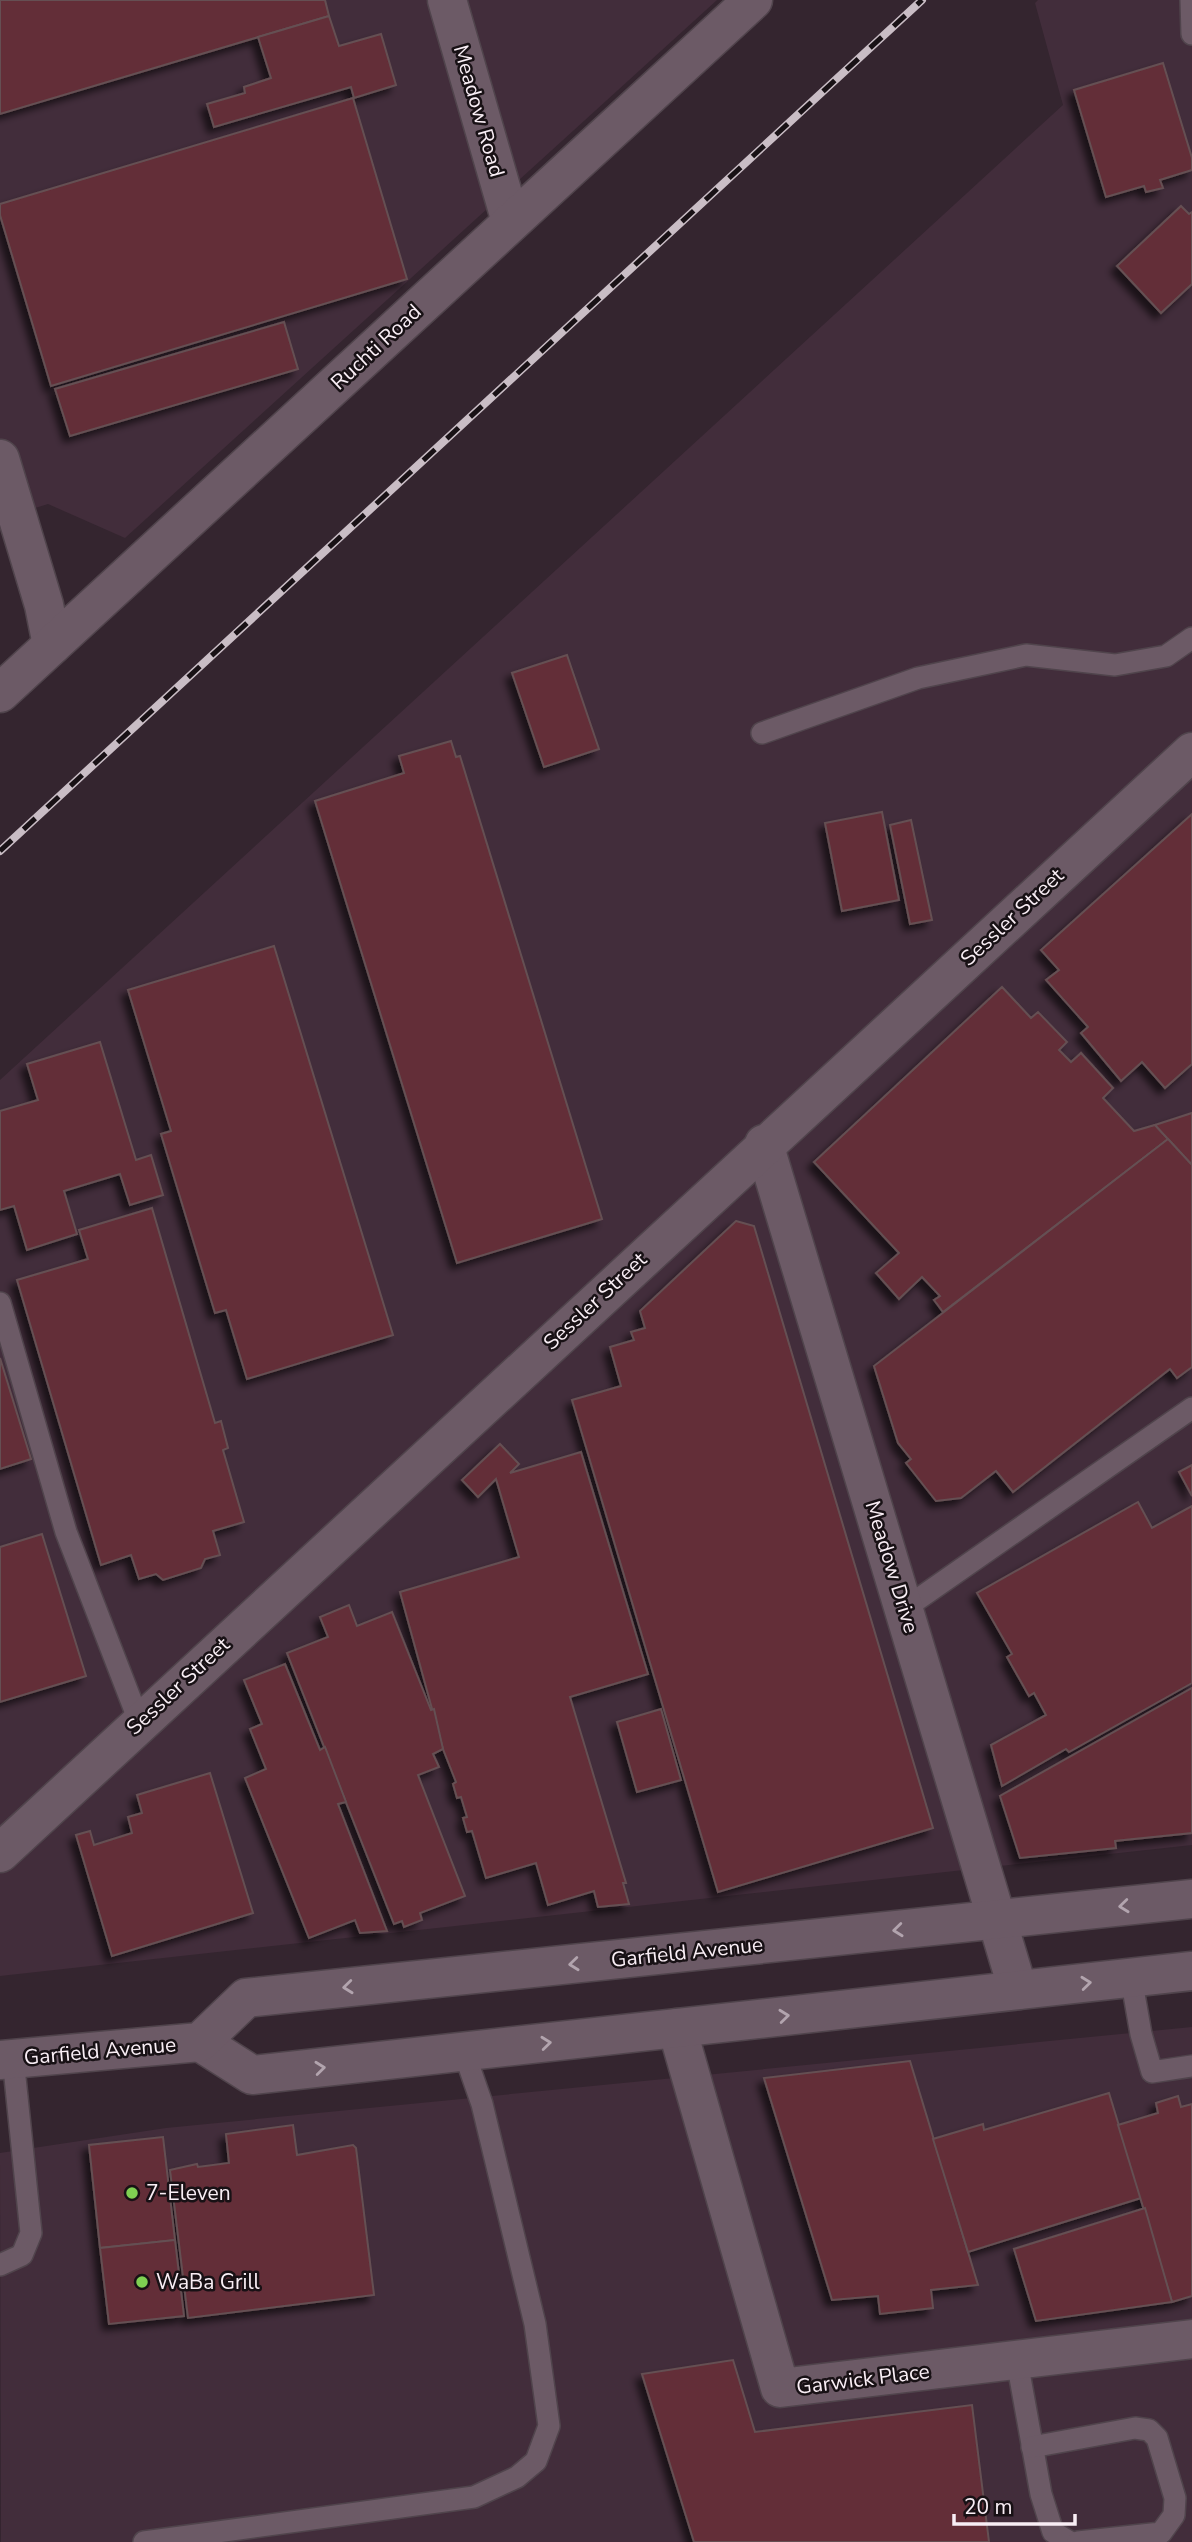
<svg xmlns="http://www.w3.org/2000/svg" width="1192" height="2542" viewBox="0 0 1192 2542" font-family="'Nunito Sans',sans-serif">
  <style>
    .built { fill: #422d3b }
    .building { fill: #642d37; stroke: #655053; stroke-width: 2; filter: url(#shadow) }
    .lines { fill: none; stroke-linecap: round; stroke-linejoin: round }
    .lane-casing { stroke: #50444c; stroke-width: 24 }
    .street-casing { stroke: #50444c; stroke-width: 41 }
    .secondary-casing { stroke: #50444c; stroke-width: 41 }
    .lane { stroke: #6c5a66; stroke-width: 21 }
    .street { stroke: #6c5a66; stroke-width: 38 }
    .secondary { stroke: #6c5a66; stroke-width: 38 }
    .rail-casing { stroke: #c9bdc5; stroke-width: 8 }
    .rail { stroke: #181115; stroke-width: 5; stroke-dasharray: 16; stroke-linecap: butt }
    .oneway { stroke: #b2a4ae }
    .poi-dot { fill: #7fd052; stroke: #181115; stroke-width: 2.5 }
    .labels { text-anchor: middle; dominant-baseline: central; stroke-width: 5; stroke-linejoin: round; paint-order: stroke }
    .street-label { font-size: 21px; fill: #f9eef5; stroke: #181115 }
    .poi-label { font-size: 21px; fill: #f9eef5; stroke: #181115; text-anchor: start }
  </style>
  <defs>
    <filter id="shadow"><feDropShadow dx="-6" dy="6" stdDeviation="3.5" flood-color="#0009"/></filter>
  </defs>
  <rect width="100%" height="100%" fill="#34252f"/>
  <g class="built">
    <path d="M0,0H717L125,538L48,504L0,519Z"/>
    <path d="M1038,0H1192V1845L0,1976V1080L1063,105L1035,3Z"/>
    <path d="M1192,2027V2542H1L0,2153L166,2128Z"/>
  </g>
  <g class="building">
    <path d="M0,0H325L329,16L0,114Z"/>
    <path d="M329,16L339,46L381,34L396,85L354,98L351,87L214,127L207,104L245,93L244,87L271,78L258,37Z"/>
    <path d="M1163,63L1192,158V170L1160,180L1163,188L1146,192L1144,186L1106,197L1074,90Z"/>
    <path d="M353,98L407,279L51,386L0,215V204Z"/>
    <path d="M1181,206L1189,214L1192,212V284L1161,313L1117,266Z"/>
    <path d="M284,322L298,369L70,436L55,389Z"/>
    <path d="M567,655L599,749L544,767L512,673Z"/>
    <path d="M451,741L456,757L460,756L602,1219L457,1263L315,801L404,773L399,756Z"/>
    <path d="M882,812L899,900L842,911L825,823Z"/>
    <path d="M1192,814V1064L1165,1088L1142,1062L1121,1081L1081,1033L1088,1027L1046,980L1059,970L1041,950Z"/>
    <path d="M911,820L932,920L910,924L890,825Z"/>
    <path d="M274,946L393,1335L247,1379L226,1310L215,1313L161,1134L171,1131L128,990Z"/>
    <path d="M1002,987L1031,1018L1038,1012L1067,1042L1059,1050L1071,1062L1081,1053L1113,1088L1103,1098L1134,1131L1155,1125L1168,1139L943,1312L934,1300L940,1296L922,1277L899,1299L876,1273L899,1253L814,1162Z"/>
    <path d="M100,1042L136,1160L151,1155L163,1195L130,1205L120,1174L64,1191L77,1234L27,1250L14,1206L0,1210V1111L38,1100L27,1064Z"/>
    <path d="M1192,1113V1165L1155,1125Z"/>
    <path d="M1168,1139L1192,1165V1367L1177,1378L1170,1369L1013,1492L996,1471L961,1498L936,1501L906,1463L911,1459L898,1443L874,1366Z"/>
    <path d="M152,1208L215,1423L221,1421L228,1448L223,1450L244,1522L213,1531L220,1555L205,1559L201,1568L163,1580L156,1574L139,1579L131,1555L101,1565L17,1280L88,1259L79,1230Z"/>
    <path d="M736,1221L754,1226L933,1828L718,1892L572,1400L621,1386L610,1347L634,1340L631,1332L645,1328L640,1311Z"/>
    <path d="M0,1358L31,1459L0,1469Z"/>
    <path d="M500,1444L519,1464L510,1473L581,1452L648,1674L570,1697L626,1883H623L629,1904L598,1907L594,1891L548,1905L536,1863L486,1878L472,1831L467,1832L463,1818L467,1817L461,1797L457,1798L453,1784L456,1782L443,1749L400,1592L519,1557L496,1479L478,1497L462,1480Z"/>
    <path d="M1192,1465V1496L1179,1472Z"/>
    <path d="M1138,1502L1152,1528L1192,1506V1683L1069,1752L1066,1749L1002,1786L991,1745L1046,1715L1034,1693L1029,1696L1007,1657L1012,1654L977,1593Z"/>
    <path d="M42,1534L86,1676L0,1702V1547Z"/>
    <path d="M349,1605L357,1626L392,1612L431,1710L434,1709L443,1749L433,1754L439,1767L418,1775L465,1896L420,1913L422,1920L404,1927L402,1921L394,1924L287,1653L328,1637L320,1617Z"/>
    <path d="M285,1664L320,1750L325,1747L346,1802L338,1804L387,1931L360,1933L355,1920L309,1938L245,1778L266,1769L250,1729L262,1724L244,1680Z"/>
    <path d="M1192,1688V1833L1115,1841L1116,1848L1020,1858L1000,1796Z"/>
    <path d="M661,1709L681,1780L637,1792L617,1722Z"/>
    <path d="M210,1773L253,1913L112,1956L76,1835L90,1831L94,1845L132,1833L128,1817L142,1813L137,1795Z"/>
    <path d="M910,2061L978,2285L931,2290L933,2308L880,2314L878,2296L832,2300L764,2078Z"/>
    <path d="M1109,2093L1141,2198L968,2252L933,2139L983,2124L984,2130Z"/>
    <path d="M1178,2096L1181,2107L1192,2104V2296L1172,2302L1118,2125L1158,2113L1156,2103Z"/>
    <path d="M293,2125L297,2155L353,2145L356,2148L374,2295L188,2318L170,2170L197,2164L198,2167L229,2163L226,2134Z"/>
    <path d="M163,2137L175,2240L100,2248L89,2145Z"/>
    <path d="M1145,2208L1172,2302L1036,2321L1014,2249Z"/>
    <path d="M175,2240L184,2316L109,2324L100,2248Z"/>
    <path d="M733,2360L755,2432L972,2405L989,2542H694L642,2374Z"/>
  </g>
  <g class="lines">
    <g class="lane-casing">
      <g id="lane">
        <path d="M1191,0L1192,34"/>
        <path d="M762,733L918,678L1026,655L1115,665L1166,656L1192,638"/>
        <path d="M0,1303L66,1532L139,1721"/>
        <path d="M904,1609L1192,1408"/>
        <path d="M1131,1977L1141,2034L1152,2072L1192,2066"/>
        <path d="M0,2265L22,2255L31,2233L13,2058"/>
        <path d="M1017,2361L1041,2494L1053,2532L1070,2542"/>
        <path d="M1032,2447L1135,2428L1149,2430L1157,2438L1175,2498L1174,2515L1161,2533L1078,2542"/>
        <path d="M144,2542L474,2497L517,2477L536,2461L549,2426L535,2324L482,2104L464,2052"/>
      </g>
    </g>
    <g class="street-casing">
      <g id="street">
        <path d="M447,0L511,222"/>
        <path d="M0,459L44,605L52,645"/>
        <path d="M0,693L753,0"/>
        <path d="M764,1144L1018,1990"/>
        <path d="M0,1853L1192,752"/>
        <path d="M677,2028L780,2388L1192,2339"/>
      </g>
    </g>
    <g class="secondary-casing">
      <g id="secondary">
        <path d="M200,2042L252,2075L1192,1971"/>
        <path d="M0,2060L200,2042L246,1998L1192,1899"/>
      </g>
    </g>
    <use href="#lane" class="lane"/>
    <use href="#street" class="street"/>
    <use href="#secondary" class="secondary"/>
    <g class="rail-casing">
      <path id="rail" d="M0,851L922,0"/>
    </g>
    <use href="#rail" class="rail"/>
  </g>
  <defs><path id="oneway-chevron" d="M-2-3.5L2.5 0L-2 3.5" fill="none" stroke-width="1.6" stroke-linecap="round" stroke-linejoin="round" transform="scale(1.75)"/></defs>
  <g class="oneway">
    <use href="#oneway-chevron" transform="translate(1124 1906) rotate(174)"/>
    <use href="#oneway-chevron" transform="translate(898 1930) rotate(174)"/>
    <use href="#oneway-chevron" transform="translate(574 1964) rotate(174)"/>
    <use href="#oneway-chevron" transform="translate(1086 1983) rotate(-6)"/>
    <use href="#oneway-chevron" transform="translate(348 1987) rotate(174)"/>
    <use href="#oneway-chevron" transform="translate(784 2016) rotate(-6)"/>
    <use href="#oneway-chevron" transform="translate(546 2043) rotate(-6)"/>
    <use href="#oneway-chevron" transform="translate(320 2068) rotate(-6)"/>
  </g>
  <g class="poi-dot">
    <circle cx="132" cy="2193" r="7"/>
    <circle cx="142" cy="2282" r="7"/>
  </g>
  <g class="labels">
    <g class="street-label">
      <text transform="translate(479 111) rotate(74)">Meadow Road</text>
      <text transform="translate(376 347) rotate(-43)">Ruchti Road</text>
      <text transform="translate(1012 917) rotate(-43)">Sessler Street</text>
      <text transform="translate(595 1301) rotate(-43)">Sessler Street</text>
      <text transform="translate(892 1567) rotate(73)">Meadow Drive</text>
      <text transform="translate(178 1686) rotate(-43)">Sessler Street</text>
      <text transform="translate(687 1952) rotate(-6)">Garfield Avenue</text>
      <text transform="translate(100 2051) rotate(-5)">Garfield Avenue</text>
      <text transform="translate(863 2379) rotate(-7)">Garwick Place</text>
    </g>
    <g class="poi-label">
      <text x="146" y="2193">7-Eleven</text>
      <text x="156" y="2282">WaBa Grill</text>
    </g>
  </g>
  <path d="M954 2514v10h121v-10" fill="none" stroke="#f9eef5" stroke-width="3.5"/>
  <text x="964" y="2514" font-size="21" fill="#f9eef5" stroke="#181115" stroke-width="5" paint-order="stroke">20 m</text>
</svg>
